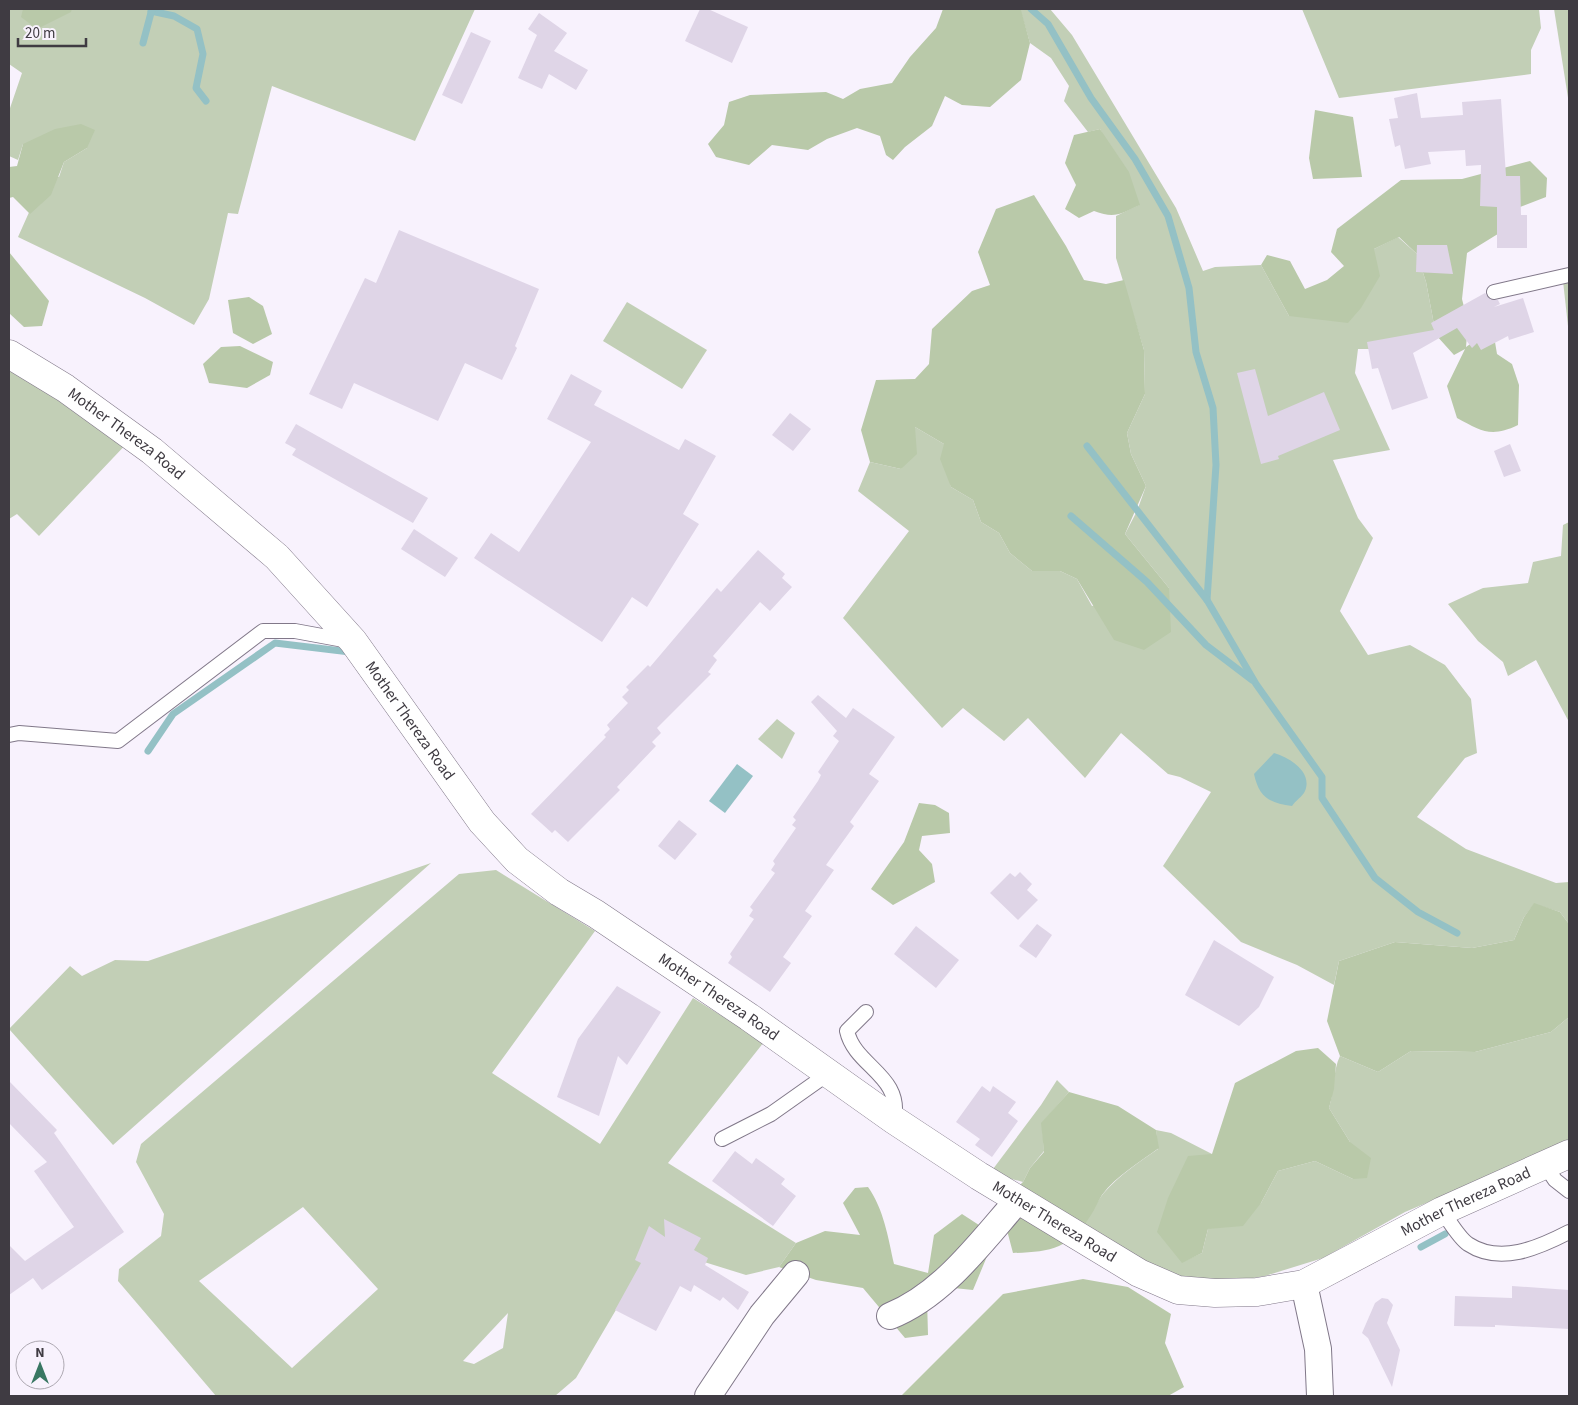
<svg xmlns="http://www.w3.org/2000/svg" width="1578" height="1405" viewBox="0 0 1578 1405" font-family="'Source Sans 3',sans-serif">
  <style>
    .green { fill: #c2cfb6; fill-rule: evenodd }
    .forest { fill: #b9c9a9 }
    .water { fill: #94c1c5 }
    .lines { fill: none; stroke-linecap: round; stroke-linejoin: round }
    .stream { stroke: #94c1c5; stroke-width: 7 }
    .building { fill: #dfd5e7 }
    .service-casing { stroke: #817889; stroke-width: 16 }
    .minor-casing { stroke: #817889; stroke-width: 28 }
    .tertiary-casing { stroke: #817889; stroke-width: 29 }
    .service { stroke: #fff; stroke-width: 14 }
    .minor { stroke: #fff; stroke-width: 26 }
    .tertiary { stroke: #fff; stroke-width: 28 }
    .labels { text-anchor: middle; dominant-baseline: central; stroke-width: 4; stroke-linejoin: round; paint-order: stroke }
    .street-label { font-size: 16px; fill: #3f3b42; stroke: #f8f2fd }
  </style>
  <rect width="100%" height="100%" fill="#f8f2fd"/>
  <g class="green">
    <path d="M9,9H475L415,141L272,86L238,214L228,213L209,299L194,325L145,298L18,237L47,172L59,177L64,162L87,148L23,144L18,160L9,156V111L22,73L9,64Z"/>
    <path d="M1020,9H1050L1072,35L1176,208L1203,271L1215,267L1261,265L1289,316L1374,249L1398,237L1417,254L1426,282L1436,335L1385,349H1358L1355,373L1390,450L1333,460L1358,518L1373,538L1340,611L1368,655L1410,645L1445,665L1471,699L1477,753L1465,758L1417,817L1466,849L1556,883L1569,882V924L1560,912L1534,904L1524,917L1514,940L1472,948L1395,942L1339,961L1334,985L1297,965L1241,942L1163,866L1211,792L1180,777L1168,774L1121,733L1085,778L1028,718L1004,741L963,708L942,728L843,618L909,531L858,491L870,462L901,469L915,427L944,444L951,487L973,500L981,522L999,533L1010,553L1032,571H1060L1077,579L1092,606L1169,588L1125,534L1137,511L1146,486L1131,454L1127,433L1145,394L1144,350L1116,258V216L1139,205L1100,129L1088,132L1064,101L1069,86L1051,58L1030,43Z"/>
    <path d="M1302,9H1539L1541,28L1531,50V74L1339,98Z"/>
    <path d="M1554,9H1569V104Z"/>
    <path d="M1569,271V335L1562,272Z"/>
    <path d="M627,302L707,350L682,389L603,341Z"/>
    <path d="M9,367L131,439L39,536L17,514L9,519Z"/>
    <path d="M1569,522V722L1536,660L1508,676L1503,662L1478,641L1448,604L1483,588L1528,583L1533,562L1561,556L1563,525Z"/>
    <path d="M777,719L795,733L782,759L758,739Z"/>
    <path d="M431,863L113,1145L9,1029L70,966L82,976L115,960L148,961Z"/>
    <path d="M496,870L595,931L492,1073L600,1144L693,998L764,1042L668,1163L796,1243L779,1267L746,1275L701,1261L620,1303L576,1378L555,1396H216L118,1281L119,1269L161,1236L164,1214L136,1162L141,1144L459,874ZM303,1207L378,1289L292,1368L199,1281ZM508,1313L503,1348L474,1364L463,1361Z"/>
    <path d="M1569,1017V1143L1405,1212L1323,1258L1265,1276L1223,1283L1199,1284L1154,1269L1081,1228C1090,1217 1094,1205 1103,1194C1118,1176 1139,1162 1158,1149L1156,1130L1171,1133L1212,1154L1182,1262L1202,1253L1208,1229L1261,1203L1278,1171L1315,1161L1353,1179L1350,1142L1329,1108C1334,1092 1333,1070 1340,1056L1378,1072L1411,1051L1475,1052L1551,1032Z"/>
    <path d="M1057,1080L1069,1092L1042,1123L1044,1151L1030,1168L1023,1182L990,1173L1041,1105Z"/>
  </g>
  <g class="forest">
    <path d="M23,9H72L71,12L37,29L21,17Z"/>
    <path d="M943,9L1021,10L1030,43L1021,80L990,107L962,105L945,96L932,126L905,147L893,160L886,155L880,136L857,128L827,139L808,150L772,145L749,165L716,157L708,144L724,125L729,102L750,95L826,92L843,99L860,89L892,83L910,57L936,28Z"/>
    <path d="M1315,110L1353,117L1362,177L1313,179L1309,158Z"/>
    <path d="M81,124L95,130L87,148L64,162L51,195L30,214L13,197L9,198V167L17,166L23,144L55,129Z"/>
    <path d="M1100,129L1129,172L1140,205C1120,214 1115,219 1094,211L1079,218L1065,209L1076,185L1065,163L1074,135Z"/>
    <path d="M1530,161L1547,178L1546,197L1520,207L1514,224L1467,253L1462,299L1468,323L1466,347L1483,335L1495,342L1497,354L1512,364L1519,385L1518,425C1491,438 1481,431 1457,418L1447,386L1465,349L1454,355L1436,335L1426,282L1417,254L1399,237L1374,249L1380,276L1361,308L1348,323L1289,316L1261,265L1267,255L1290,261L1305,289L1327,280L1344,266L1331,252L1337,229L1401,180L1462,179Z"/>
    <path d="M1034,195L1066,246L1084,280L1106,284L1124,280L1144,350L1145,394L1127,433L1131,454L1146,486L1125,534L1169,588L1171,632L1144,650L1114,640L1077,579L1060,571H1032L1010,553L999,533L981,522L973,500L951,487L940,459L944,444L915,427L917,454L901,469L870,462L861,430L876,380L915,379L929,364L932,329L972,291L990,285L978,252L996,209Z"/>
    <path d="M9,252L49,301L42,326L24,327L9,313Z"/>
    <path d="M249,297L263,306L272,334L253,344L233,333L228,300Z"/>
    <path d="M240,346L273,362L270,375L247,388L209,383L203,364L221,347Z"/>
    <path d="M919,803L935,805L949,813L950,833L922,836L919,850L932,864L935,882L893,905L871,889L904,842Z"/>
    <path d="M1534,903L1560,912L1569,924V1017L1551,1032L1475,1052L1411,1051L1378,1072L1340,1056L1327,1021L1339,961L1395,942L1472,948L1514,940L1524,917Z"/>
    <path d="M1318,1048L1336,1064L1334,1089L1329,1108L1350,1142L1371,1158L1367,1178L1353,1179L1315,1161L1278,1171L1261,1203L1243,1226L1208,1229L1202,1253L1182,1263L1157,1232L1168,1198L1188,1156L1212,1154L1235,1083L1296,1051Z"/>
    <path d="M1069,1092L1118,1106L1156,1130L1159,1148C1140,1162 1116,1176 1102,1195C1098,1201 1095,1209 1091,1215C1070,1249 1050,1252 1013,1253L1000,1204L1023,1182L1030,1168L1044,1152L1041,1123Z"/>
    <path d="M868,1187C884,1210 888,1237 894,1264L928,1273L934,1235L962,1214L982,1227L988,1254L973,1290L944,1287L927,1299L928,1335L905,1338L863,1288L816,1280L779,1267L796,1243L825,1231L860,1235L843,1203L855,1188Z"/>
    <path d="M1083,1279L1128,1287L1171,1314L1165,1343L1184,1387L1168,1396H901L1003,1294Z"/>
  </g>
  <g class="water">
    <path d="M1274,753C1289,757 1313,772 1305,791C1303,796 1295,801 1292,806C1269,803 1259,797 1254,774Z"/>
    <path d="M737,764L753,776L725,813L709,801Z"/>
  </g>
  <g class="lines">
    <g class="stream">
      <path d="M1031,9L1048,24L1091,98L1135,159L1168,216L1189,288L1196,352L1213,408L1216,465L1207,600"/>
      <path d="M151,11L174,16L197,29L203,54L196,88L206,101"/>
      <path d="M143,43L152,9"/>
      <path d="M1087,446L1207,600L1256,684L1322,777V798L1375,878L1418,912L1457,933"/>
      <path d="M1071,516L1147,582L1206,645L1252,680"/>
      <path d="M148,751L173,714L275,643L350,652"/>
      <path d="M1421,1247L1445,1234"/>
    </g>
  </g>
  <g class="building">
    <path d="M700,9H708L748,27L732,63L685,41Z"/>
    <path d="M539,13L567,33L554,51L588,70L576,90L549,74L542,89L518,78L537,35L528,29Z"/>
    <path d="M471,32L491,41L462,104L442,95Z"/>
    <path d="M1417,93L1421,118L1463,115L1462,102L1501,99L1506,176H1520L1521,215H1527V248H1497V207L1480,206L1481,165L1466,166L1465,150L1428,152L1431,164L1405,169L1400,145L1395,147L1389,119L1398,118L1394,98Z"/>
    <path d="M399,230L539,289L515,346L517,348L502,380L465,363L438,421L354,383L342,409L309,394L365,278L376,283Z"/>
    <path d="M1417,245H1447L1453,274L1416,272Z"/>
    <path d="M1485,293L1491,300H1498L1500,304L1494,307L1523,298L1534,332L1509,340L1508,336L1481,350L1477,343L1472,348L1457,328L1413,353L1428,398L1392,410L1378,368L1372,369L1367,342L1434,330L1431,323Z"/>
    <path d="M1255,369L1268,416L1324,392L1340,430L1278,456L1279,459L1261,464L1237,373Z"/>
    <path d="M571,374L602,391L594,405L679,450L685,439L716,456L683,514L699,524L647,607L632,597L602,642L474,558L491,533L519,552L591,442L547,419Z"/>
    <path d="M790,413L811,429L793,451L772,435Z"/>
    <path d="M296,424L428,498L413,523L292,455L296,449L285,443Z"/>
    <path d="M1510,444L1521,471L1504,477L1494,451Z"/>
    <path d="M414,529L458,558L445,577L401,549Z"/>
    <path d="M758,550L785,574L782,578L792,587L770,611L760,602L713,656L717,660L708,672L711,674L657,728L661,733L652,742L656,746L617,787L620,790L568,842L555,830L552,833L531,814L606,737L604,735L610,729L607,725L628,703L622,697L629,690L626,687L648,665L650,667L717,588L721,592Z"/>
    <path d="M818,695L846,718L853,708L895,737L869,774L879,781L850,822L854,826L826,865L834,870L805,911L812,916L783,957L791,963L770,992L728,963L732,957L730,954L754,919L749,916L753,910L750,907L775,873L771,870L775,864L773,861L796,828L792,825L796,820L793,817L818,781L821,775L818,772L839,741L833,736L837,731L811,702Z"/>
    <path d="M679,820L697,834L675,860L658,846Z"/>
    <path d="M1020,872L1032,884L1027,890L1038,900L1018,920L990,893L1010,873L1015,877Z"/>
    <path d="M1037,924L1052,935L1036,958L1019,946Z"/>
    <path d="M916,926L959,960L936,988L894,954Z"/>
    <path d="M1214,940L1274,977L1259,1007L1239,1026L1185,995Z"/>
    <path d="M617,986L661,1012L627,1065L618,1056L599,1116L557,1097L578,1039Z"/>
    <path d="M9,1081L57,1130L54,1133L124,1232L42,1290L33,1278L9,1295V1245L25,1261L74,1227L34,1171L47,1162L9,1123Z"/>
    <path d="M982,1086L990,1092L993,1086L1016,1102L1008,1113L1018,1121L992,1157L975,1145L980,1139L956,1122Z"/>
    <path d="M735,1151L752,1164L756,1158L785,1179L781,1184L796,1196L773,1226L712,1181Z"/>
    <path d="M664,1219L701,1238L694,1250L708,1258L705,1265L749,1292L738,1310L723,1297L720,1301L694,1285L691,1292L680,1286L656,1331L615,1310L641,1263L635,1260L649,1226L665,1237Z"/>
    <path d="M1512,1286L1569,1290V1329L1495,1325V1327L1454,1326L1455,1296L1512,1298Z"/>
    <path d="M1382,1298L1388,1299L1393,1305L1387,1323L1400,1350L1392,1387L1368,1338L1362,1333L1375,1303Z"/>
  </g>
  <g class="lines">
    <g class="service-casing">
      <g id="service">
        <path d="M1494,292L1569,275"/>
        <path d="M9,735L19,733L118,741L263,631H295L349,641"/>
        <path d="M866,1012L847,1031C855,1067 903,1075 894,1120"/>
        <path d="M722,1139L771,1114L829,1073"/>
        <path d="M1545,1165L1555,1180L1569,1191"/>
        <path d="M1442,1211C1449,1220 1458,1237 1468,1244C1500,1265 1538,1248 1569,1232"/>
      </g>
    </g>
    <g class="minor-casing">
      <g id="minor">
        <path d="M1304,1284L1318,1349L1320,1396"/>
        <path d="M890,1316C943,1295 981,1242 1018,1200"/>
        <path d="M708,1396L762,1315L796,1274"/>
      </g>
    </g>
    <g class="tertiary-casing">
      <g id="tertiary">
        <path id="s1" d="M9,354L65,388L152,451L277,557L353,641L482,822L517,860L559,892L596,914L749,1017L894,1120L979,1176L1139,1273L1178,1290L1215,1293L1257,1292L1304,1284L1442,1211L1569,1154"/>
      </g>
    </g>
    <use href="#service" class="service"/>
    <use href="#minor" class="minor"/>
    <use href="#tertiary" class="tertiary"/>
  </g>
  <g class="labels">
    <g class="street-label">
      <text stroke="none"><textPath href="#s1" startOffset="142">Mother Thereza Road</textPath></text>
      <text stroke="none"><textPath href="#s1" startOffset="548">Mother Thereza Road</textPath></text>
      <text stroke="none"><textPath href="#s1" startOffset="968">Mother Thereza Road</textPath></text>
      <text stroke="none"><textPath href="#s1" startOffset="1822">Mother Thereza Road</textPath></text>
      <text stroke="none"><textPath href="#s1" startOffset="1372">Mother Thereza Road</textPath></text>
    </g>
  </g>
  <rect width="1578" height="1405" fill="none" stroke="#3f3b42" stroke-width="20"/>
  <g transform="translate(40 1365)"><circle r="24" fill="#f8f2fd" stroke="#aea9b2"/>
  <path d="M0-4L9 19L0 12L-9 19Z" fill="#397763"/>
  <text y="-8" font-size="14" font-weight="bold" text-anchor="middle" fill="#3f3b42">N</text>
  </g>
  <path d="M18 38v8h68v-8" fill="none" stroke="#3f3b42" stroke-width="2.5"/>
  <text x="25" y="38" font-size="15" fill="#3f3b42" stroke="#f8f2fd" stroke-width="4" paint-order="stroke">20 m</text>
</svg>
